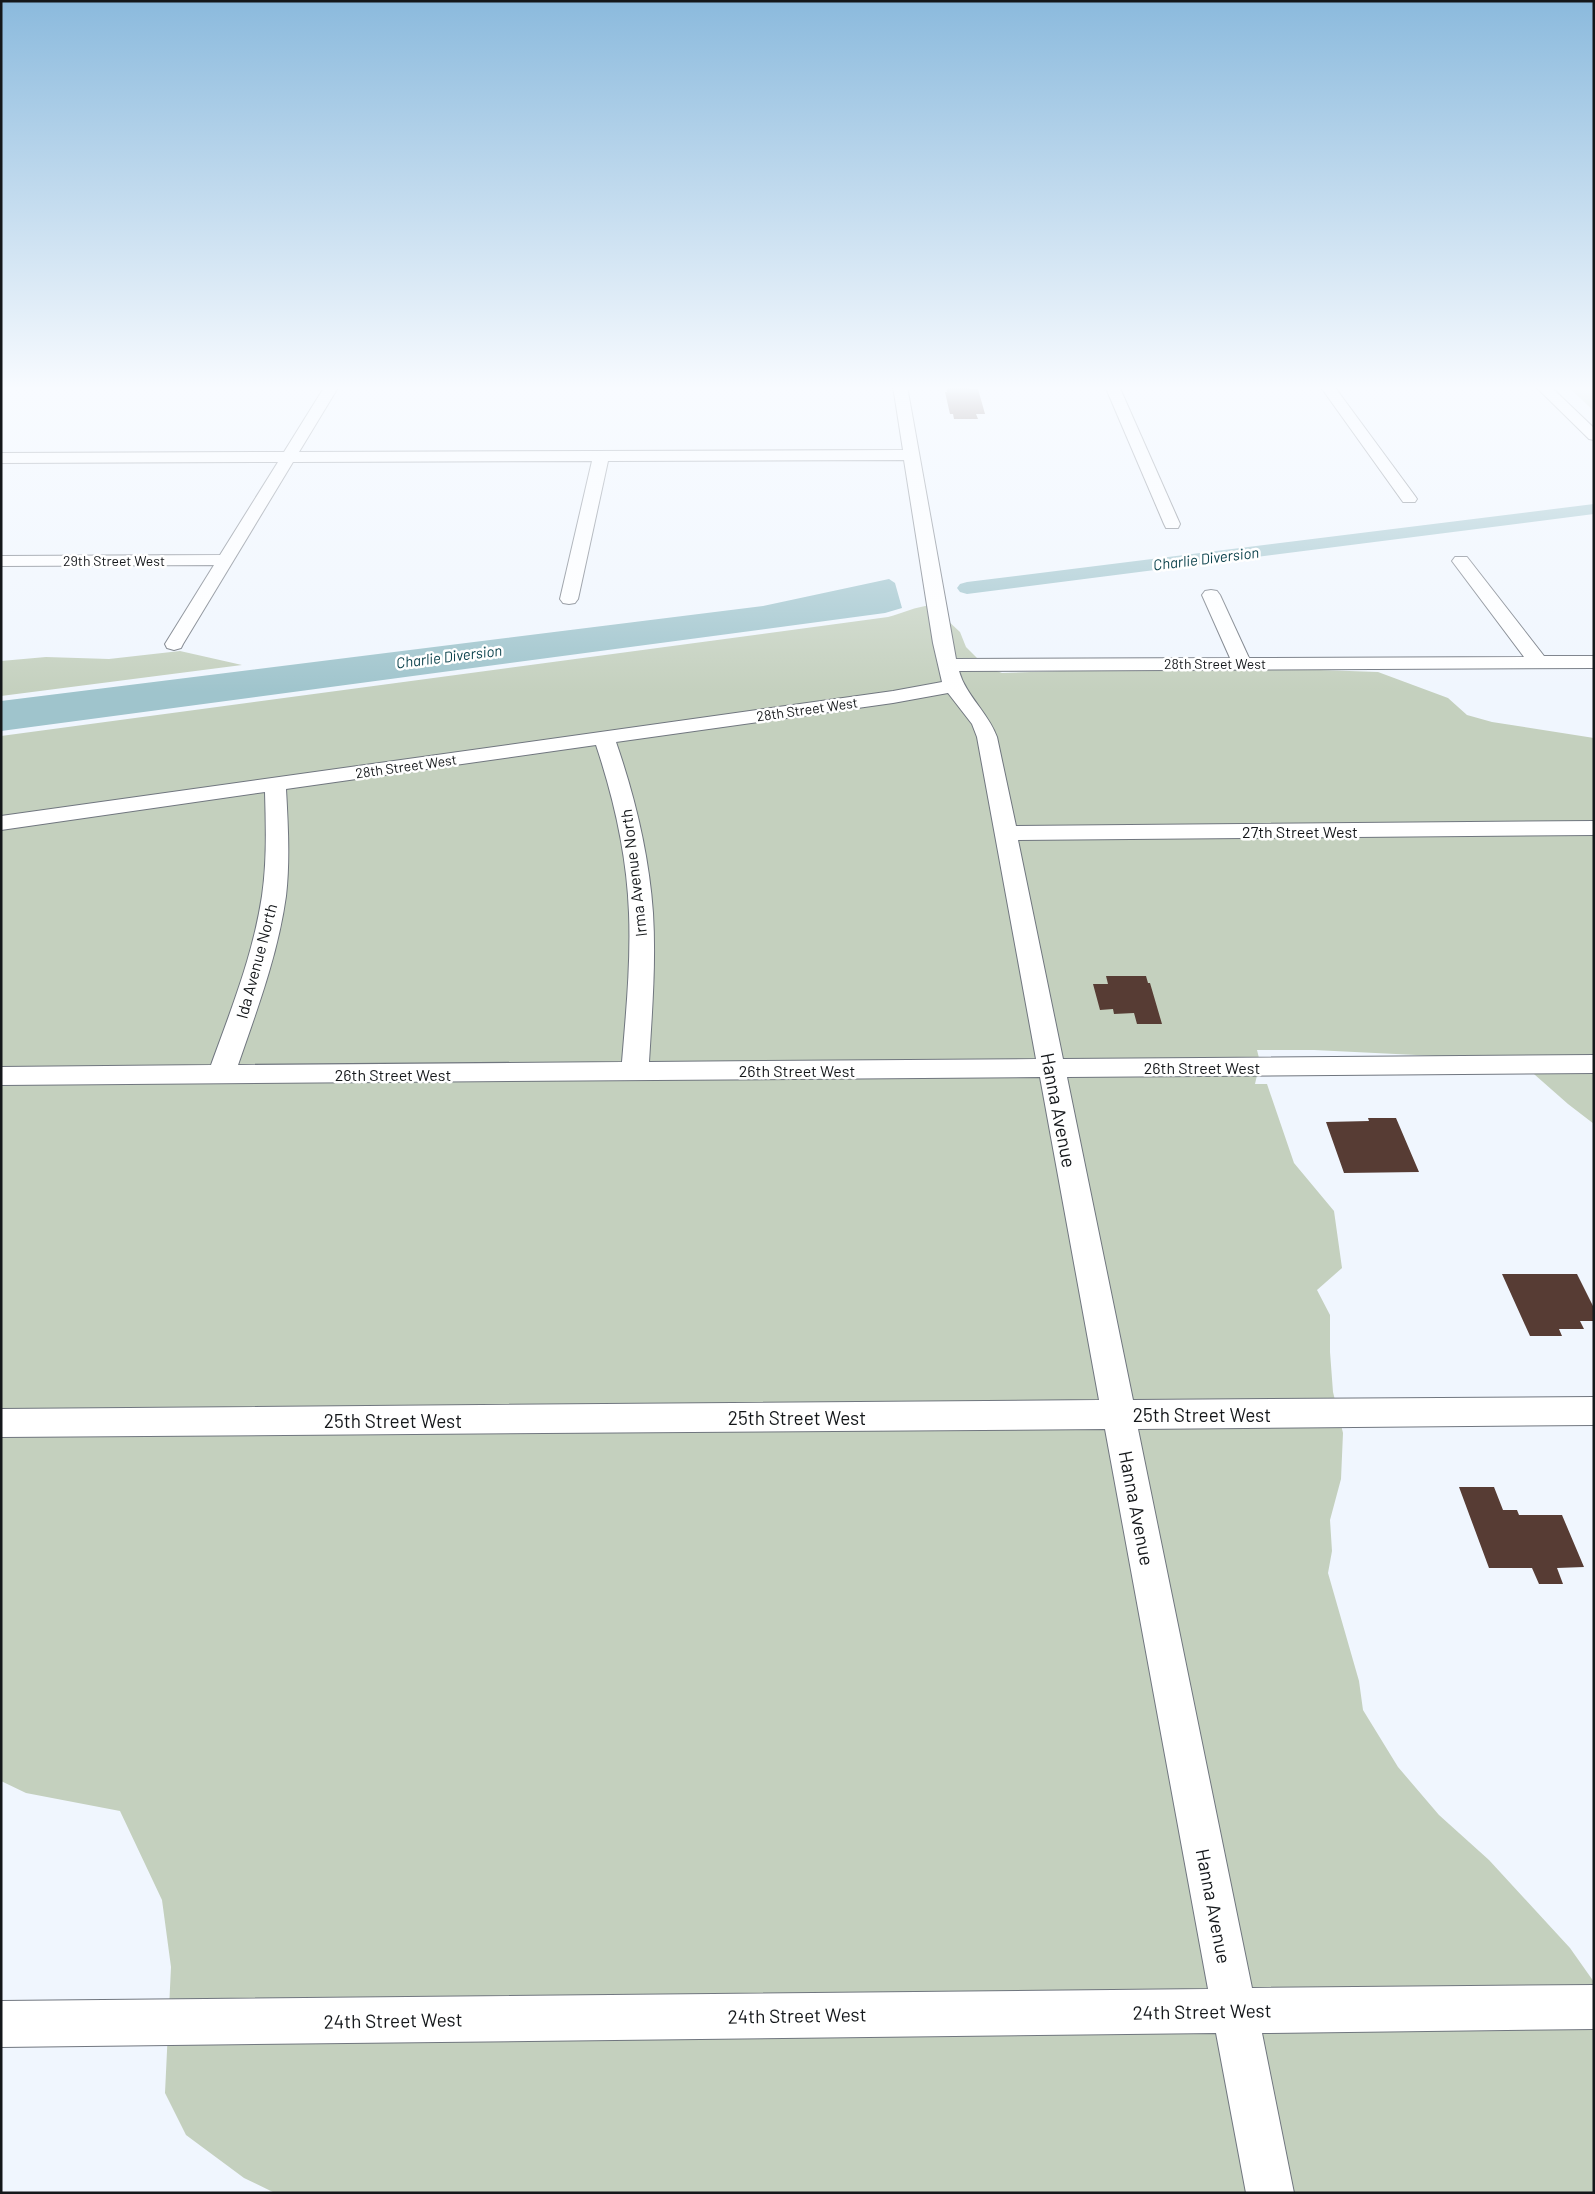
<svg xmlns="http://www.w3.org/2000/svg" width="1595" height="2194" viewBox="0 0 1595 2194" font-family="Barlow,sans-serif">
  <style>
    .green { fill: #c4d0be }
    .water { fill: #9fc4cc }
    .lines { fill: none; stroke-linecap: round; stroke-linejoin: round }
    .canal { fill: #9fc4cc; fill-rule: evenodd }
    .building { fill: #573c34 }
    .street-casing { stroke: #70767f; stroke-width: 2 }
    .street { fill: #fff; fill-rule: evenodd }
    .labels { text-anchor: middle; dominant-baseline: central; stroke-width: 5; stroke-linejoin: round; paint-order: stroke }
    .far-street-label { font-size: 14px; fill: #14171a; stroke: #fff }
    .far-water-label { font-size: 15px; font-style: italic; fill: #0e444e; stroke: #fff }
    .street-label { font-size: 16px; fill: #14171a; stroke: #fff }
    .near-street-label { font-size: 19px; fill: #14171a; stroke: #fff }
  </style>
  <rect width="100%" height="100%" fill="#f0f6fe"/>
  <g class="green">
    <path d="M1567,386H1594V411Z"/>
    <path d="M931,605L960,632L966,647L986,667L1002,673L1208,666L1378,672L1448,698L1467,715L1492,722L1594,738V1124L1568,1104L1518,1060L1314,1050H1257L1260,1062L1255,1084H1267L1294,1163L1334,1211L1342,1268L1317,1290L1330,1315V1352L1333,1392L1343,1433L1341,1479L1330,1520L1332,1551L1328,1573L1359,1681L1363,1710L1398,1767L1439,1815L1489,1860L1570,1948L1594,1982V2193H275L244,2178L186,2135L165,2093L171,1967L162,1900L120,1811L26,1793L1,1781V736L888,617C903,613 915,607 931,605Z"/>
    <path d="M180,651L242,665L1,696V661L46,657L109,659Z"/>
  </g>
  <path class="water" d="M889,579L895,583L902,608L885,613L1,731V701L763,606Z"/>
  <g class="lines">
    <path class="canal" d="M1594,504V514L967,594L960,592L957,588L960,584L967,582Z"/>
  </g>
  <g class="building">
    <path d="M946,386H968L969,389H978L985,414H976L978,419H954L953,414H950L945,392H947Z"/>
    <path d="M1106,976H1146L1148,983H1150L1162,1024H1137L1134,1013L1114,1014L1113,1009L1100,1010L1093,984H1108Z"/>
    <path d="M1368,1118H1396L1419,1172L1344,1173L1326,1122L1369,1121Z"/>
    <path d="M1502,1274H1577L1594,1308V1321H1580L1584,1329H1559L1562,1336H1530Z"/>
    <path d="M1459,1487H1494L1503,1510H1517L1519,1515H1562L1584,1567L1557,1568L1563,1584H1539L1532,1568H1489Z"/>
  </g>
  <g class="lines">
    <g class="street-casing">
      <g id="street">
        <path d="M325,386H339L299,452L903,450L893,386H907L956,659L1230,658L1202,595L1205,591L1211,590L1217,591L1220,595L1249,658L1524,657L1452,561L1455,557H1467L1544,656H1594V668L959,671C966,696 988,712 997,737L1016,826L1594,821V835L1018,840L1063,1059L1594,1055V1073L1067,1077L1133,1400L1594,1397V1425L1138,1429L1252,1988L1594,1985V2029L1262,2033L1294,2193H1246L1216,2033L1,2047V2001L1208,1989L1105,1429L1,1437V1409L1099,1400L1040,1077L1,1085V1067L211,1065C231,1010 253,955 262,896C267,862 266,827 265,792L1,830V816L893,691L942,682L933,643L904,460L608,461L578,599L575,603L569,604L563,603L560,599L592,461L293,462L183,644L181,648L174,650L167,648L165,644L214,565L1,566V556L220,555L278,462L1,463V453L284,452ZM948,693L972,724L977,737L1036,1059L649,1062C652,1012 656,963 653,913C649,855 635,797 616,742L893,703ZM596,745C614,799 627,856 629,913C631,963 626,1013 622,1062L238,1065C257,1010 278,954 286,896C290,861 288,825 286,789Z"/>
        <path d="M1105,386H1119L1180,524L1178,528H1166L1164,524Z"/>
        <path d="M1320,386H1334L1415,496L1417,499L1415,502H1403Z"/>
        <path d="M1535,386H1550L1594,428V440L1589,439Z"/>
      </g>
    </g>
    <use href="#street" class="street"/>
  </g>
  <linearGradient id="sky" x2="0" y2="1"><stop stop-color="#8bbadd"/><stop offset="0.56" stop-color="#f8fbff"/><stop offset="1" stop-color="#f8fbff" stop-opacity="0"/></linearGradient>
  <rect width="1595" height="693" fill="url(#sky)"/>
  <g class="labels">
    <g class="far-street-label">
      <text x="114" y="560">29th Street West</text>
      <text x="1215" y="663">28th Street West</text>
      <text transform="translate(807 709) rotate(-8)">28th Street West</text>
      <text transform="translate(406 766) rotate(-8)">28th Street West</text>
    </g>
    <g class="far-water-label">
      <text transform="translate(1206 558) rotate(-7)">Charlie Diversion</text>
      <text transform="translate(449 656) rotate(-7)">Charlie Diversion</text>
    </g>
    <g class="street-label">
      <text x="1300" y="831">27th Street West</text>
      <text transform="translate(633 873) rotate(-97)">Irma Avenue North</text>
      <text transform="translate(256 961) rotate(-75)">Ida Avenue North</text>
      <text x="1202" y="1067">26th Street West</text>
      <text x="797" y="1070">26th Street West</text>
      <text x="393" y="1074">26th Street West</text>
    </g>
    <g class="near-street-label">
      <text transform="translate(1059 1110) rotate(79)">Hanna Avenue</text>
      <text x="1202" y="1414">25th Street West</text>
      <text x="797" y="1417">25th Street West</text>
      <text x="393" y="1420">25th Street West</text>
      <text transform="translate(1137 1508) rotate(79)">Hanna Avenue</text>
      <text transform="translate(1214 1906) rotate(79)">Hanna Avenue</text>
      <text transform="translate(1202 2011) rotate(-1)">24th Street West</text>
      <text transform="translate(797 2015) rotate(-1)">24th Street West</text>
      <text transform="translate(393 2020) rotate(-1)">24th Street West</text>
    </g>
  </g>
  <rect width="1595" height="2194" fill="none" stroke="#14171a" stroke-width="5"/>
</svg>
